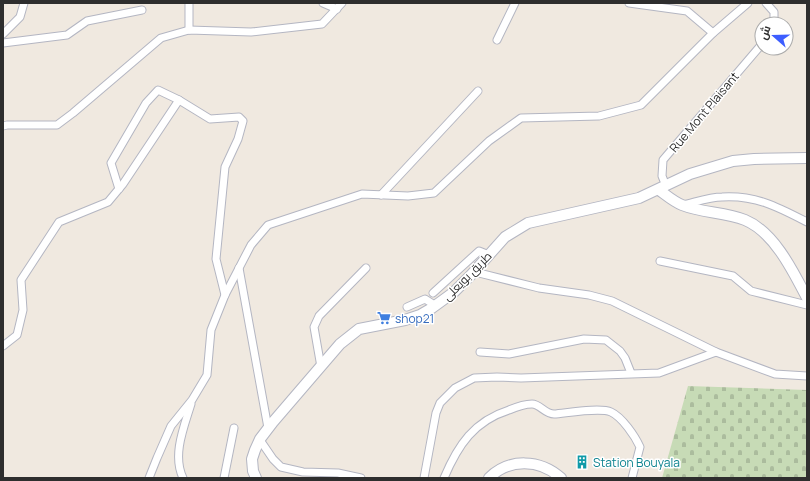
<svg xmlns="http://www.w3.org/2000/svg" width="810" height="481" viewBox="0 0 810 481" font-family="Manrope,Cairo,sans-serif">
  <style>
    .cemetery { fill: url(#cemetery-stones) }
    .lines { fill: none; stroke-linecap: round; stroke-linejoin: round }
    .minor-casing { stroke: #b4b6c2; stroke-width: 9 }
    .secondary-casing { stroke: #b4b6c2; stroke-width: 12 }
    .minor { stroke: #fff; stroke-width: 7 }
    .secondary { stroke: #fff; stroke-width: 10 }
    .labels { text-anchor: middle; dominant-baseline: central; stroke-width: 3; stroke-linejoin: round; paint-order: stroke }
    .street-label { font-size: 12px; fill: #2e2e2e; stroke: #fff }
    .shop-label { font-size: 12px; fill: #366cbe; stroke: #fff; text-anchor: start }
    .culture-label { font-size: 12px; fill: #0d838f; stroke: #fff; text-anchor: start }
  </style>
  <defs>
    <pattern id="cemetery-stones" width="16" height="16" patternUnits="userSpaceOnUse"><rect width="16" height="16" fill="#c7dbb6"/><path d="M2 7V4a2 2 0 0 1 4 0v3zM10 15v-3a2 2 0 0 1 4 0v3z" fill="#abbc9d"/></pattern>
  </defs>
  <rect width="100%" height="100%" fill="#f0e9e0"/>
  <path class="cemetery" d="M688,386L807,390V478H662Z"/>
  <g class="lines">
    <g class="minor-casing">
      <g id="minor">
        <path d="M189,3V30"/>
        <path d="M323,3L337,9"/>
        <path d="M629,3L687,11L713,33"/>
        <path d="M766,3L774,12V24"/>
        <path d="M3,34L20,17L24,3"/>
        <path d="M497,40L515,3"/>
        <path d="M3,43L67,35L87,21L142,10"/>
        <path d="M3,126L7,125H57L73,113L161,38L189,30L251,32L322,24L342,3"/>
        <path d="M666,186L662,176L663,160L762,44"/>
        <path d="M119,189L111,163L146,103L158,90L179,100L210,119L239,117L243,121L238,139L225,167L216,259L225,295"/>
        <path d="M381,195L478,91"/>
        <path d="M683,205C696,202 710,197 722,197C756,195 778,207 807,222"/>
        <path d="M660,261L733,276L751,291L807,305"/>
        <path d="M239,268L268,428"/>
        <path d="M475,272L539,288L589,295L612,301L716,352"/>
        <path d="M433,293L479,251L489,255"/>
        <path d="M407,307L425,299L436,306"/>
        <path d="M3,346L17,335L23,310L21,280L59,222L108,202L123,184L179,100"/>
        <path d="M480,352L509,354L584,339L606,340L620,351L625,358L631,373"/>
        <path d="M321,367L314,327L319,316L366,268"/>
        <path d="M260,440L273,459L281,467L303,472L338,473L361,478"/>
        <path d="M149,478L157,458L171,426L192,400L207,375L211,330L225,295L251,245L268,225L362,194L408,196L434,193L489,141L521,118L599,116L641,105L713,33L748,3"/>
        <path d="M183,478C172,455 184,427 191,404"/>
        <path d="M224,478L234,428"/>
        <path d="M424,478L436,413L440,403L455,388L474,378L497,377L521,378L659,373L716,352L775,374L807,376"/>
        <path d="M444,478C458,445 474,421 509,410C516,407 524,404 532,404C540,404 545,414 554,414C567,413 600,407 611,412C622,417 635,436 640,447L632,478"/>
      </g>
    </g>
    <g class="secondary-casing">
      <g id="secondary">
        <path d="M659,190C666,195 674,202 682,205C702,213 725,212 745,220C774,232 793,271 807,298"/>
        <path d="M256,478L253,471L252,459L255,450L260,439L273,422L340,344L359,329L405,320L420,315L432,308L454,292L471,275L505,237L528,223L639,198L690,174L733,161L754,159L807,158"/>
        <path d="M489,478C509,458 540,459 561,478"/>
      </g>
    </g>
    <use href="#minor" class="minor"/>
    <use href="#secondary" class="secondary"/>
  </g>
  <defs>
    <g id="supermarket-bare" transform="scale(1.08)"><path d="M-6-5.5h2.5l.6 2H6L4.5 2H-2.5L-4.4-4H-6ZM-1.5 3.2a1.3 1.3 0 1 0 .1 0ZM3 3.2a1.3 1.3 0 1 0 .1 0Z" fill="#3f7fe0" stroke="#fff" stroke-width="2.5" paint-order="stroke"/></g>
    <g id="building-bare" transform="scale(1.08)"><path d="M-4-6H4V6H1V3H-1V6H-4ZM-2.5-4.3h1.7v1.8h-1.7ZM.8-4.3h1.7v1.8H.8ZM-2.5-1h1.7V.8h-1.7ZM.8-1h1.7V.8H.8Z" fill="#0f9aa8" stroke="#fff" stroke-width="2.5" paint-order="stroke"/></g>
  </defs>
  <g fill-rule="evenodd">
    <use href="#supermarket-bare" x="384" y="318"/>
    <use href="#building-bare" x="582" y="462"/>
  </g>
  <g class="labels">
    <g class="street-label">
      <text transform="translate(704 112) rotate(-50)">Rue Mont Plaisant</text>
      <text transform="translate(467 276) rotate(-45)">طريق بويعلى</text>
    </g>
    <g class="shop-label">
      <text x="395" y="318">shop21</text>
    </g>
    <g class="culture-label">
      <text x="593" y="462">Station Bouyala</text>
    </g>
  </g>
  <rect width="810" height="481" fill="none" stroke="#2e2e2e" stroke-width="8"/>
  <g transform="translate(774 36) rotate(290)"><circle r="19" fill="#ffffff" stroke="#ababab"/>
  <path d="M0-3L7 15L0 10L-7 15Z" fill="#3d5eff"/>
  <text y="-6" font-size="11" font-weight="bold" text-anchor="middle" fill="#2e2e2e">ش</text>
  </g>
</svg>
